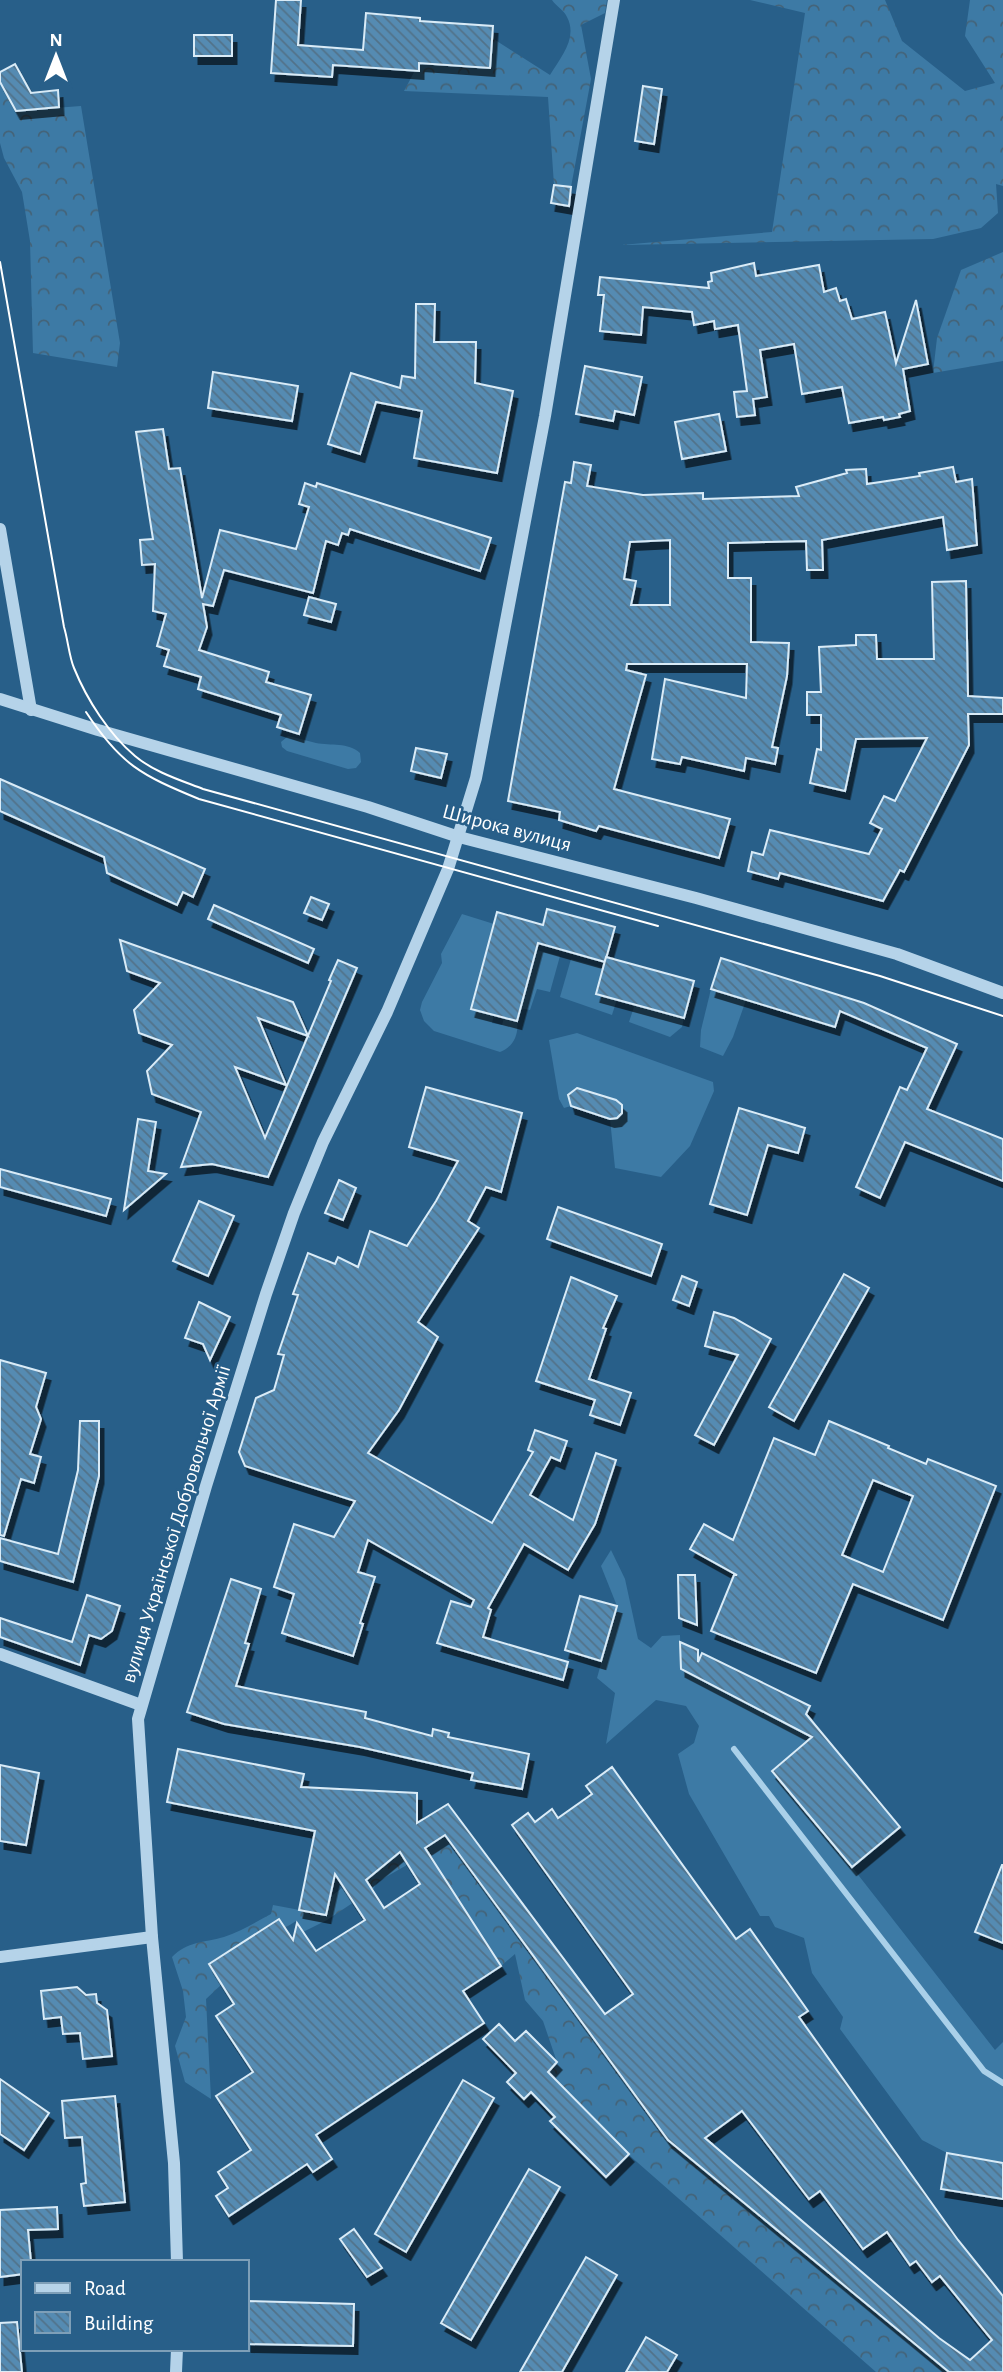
<svg xmlns="http://www.w3.org/2000/svg" width="1003" height="2372" viewBox="0 0 1003 2372" font-family="'Alegreya Sans',sans-serif">
  <style>
    .grass { fill: #3d7aa5 }
    .forest { fill: url(#forest-crowns) }
    .lines { fill: none; stroke-linecap: round; stroke-linejoin: round }
    .stream { stroke: #aad0e9; stroke-width: 6 }
    .building { fill: url(#building-back-hatch); stroke: #d9ebf7; stroke-width: 2; fill-rule: evenodd; filter: url(#shadow) }
    .minor { stroke: #b5d3e9; stroke-width: 12 }
    .tram { stroke: #fff; stroke-width: 2 }
    .labels { text-anchor: middle; dominant-baseline: central; stroke-width: 5; stroke-linejoin: round; paint-order: stroke }
    .street-label { font-size: 21px; fill: #fff; stroke: #285f89 }
  </style>
  <defs>
    <pattern id="forest-crowns" width="20" height="18" patternUnits="userSpaceOnUse" patternTransform="scale(1.75)"><rect width="20" height="18" fill="#3d7aa5"/><path d="M2 6a3 3 0 1 1 6 0M12 15a3 3 0 1 1 6 0" fill="none" stroke="#446378"/></pattern>
    <pattern id="building-back-hatch" width="6" height="6" patternUnits="userSpaceOnUse" patternTransform="scale(1.75)"><rect width="6" height="6" fill="#558bb2"/><path d="M-1 5l2 2M0 0l6 6M5-1l2 2" fill="none" stroke="#517289"/></pattern>
    <filter id="shadow"><feDropShadow dx="4.5" dy="8" stdDeviation="0" flood-color="#0009"/></filter>
  </defs>
  <rect width="100%" height="100%" fill="#285f89"/>
  <g class="grass">
    <path d="M288,736C298,738 307,741 316,743C331,746 348,742 360,753L361,762L356,768L348,769L287,751L282,747L281,742Z"/>
    <path d="M462,914L494,924L471,1008L494,1015L492,1023L502,1025L504,1018L517,1021C519,1035 513,1047 500,1052L434,1031L424,1021L420,1010L422,1002L442,963L441,954Z"/>
    <path d="M536,950L560,956L550,992L537,989L530,1010L520,1008Z"/>
    <path d="M571,959L603,968L617,999L612,1015L560,997Z"/>
    <path d="M711,989L746,1000L733,1037L723,1056L700,1047L701,1030Z"/>
    <path d="M635,1004L684,1018L682,1027L670,1037L629,1022Z"/>
    <path d="M577,1033L713,1082L714,1091L690,1146L661,1177L615,1168L610,1119L617,1118L622,1113L620,1102L577,1088L568,1095L571,1106L564,1108L559,1099L549,1040Z"/>
    <path d="M611,1550L625,1579L638,1639L651,1648L662,1636L680,1635L681,1669L798,1730L820,1731L772,1772L852,1867L995,2050L1003,2042V2163L947,2153L922,2140L840,2029L843,2017L812,1973L804,1938L775,1927L769,1916H760L689,1794L678,1754L694,1743L699,1726L686,1706L656,1700L606,1744L615,1693L597,1678L617,1606L601,1566Z"/>
  </g>
  <g class="forest">
    <path d="M552,0H607L605,13L581,25L591,79L571,187L554,185L548,97L404,91L419,63L490,67L492,38L550,75C561,57 578,38 567,17C564,10 556,6 552,0Z"/>
    <path d="M750,0H885L902,41L965,91L995,83L965,36L970,0H1003V186L996,184L998,213L981,228L933,239L621,245L772,232L805,13Z"/>
    <path d="M0,82L16,111L81,106L120,343L117,367L33,353L30,241L22,192L4,158L0,143Z"/>
    <path d="M1003,252V361L933,373L937,338L961,270Z"/>
    <path d="M430,1815L668,2140L949,2372H876L629,2155L547,2072L557,2062L543,2021L525,2000L515,1954L501,1966L428,1853L377,1882L373,1890L366,1880L347,1892L354,1902L327,1920L303,1932L296,1921L285,1928L278,1919L209,1963L222,1984L206,1999L211,2099L185,2082L175,2046L186,2017L183,1991L172,1957C188,1941 203,1943 224,1937C240,1932 256,1922 271,1914L273,1905L326,1915L329,1898L356,1877L379,1869L428,1824Z"/>
  </g>
  <g class="lines">
    <path class="stream" d="M734,1749L984,2071L1003,2083"/>
  </g>
  <g class="building">
    <path d="M276,0H301L298,45L363,50L366,13L420,18V21L493,26L490,68L419,63V71L333,65L332,77L271,73Z"/>
    <rect x="194" y="35" width="38" height="21"/>
    <path d="M15,64L31,93L58,90L59,107L16,111L0,82V72Z"/>
    <path d="M643,86L662,89L654,144L635,141Z"/>
    <path d="M554,185L571,187L569,206L551,203Z"/>
    <path d="M754,263L756,276L819,265L824,292L836,288L840,301L846,299L852,319L885,312L896,363L916,300L928,364L903,369L910,411L899,414L900,417L884,420L883,417L849,423L842,387L802,394L794,344L760,350L767,397L753,399L755,415L737,417L734,392L747,391L738,325L715,329L714,321L694,325L692,312L643,307L641,335L600,331L604,295H598L600,277L709,288L708,282L712,281L711,273Z"/>
    <path d="M416,304H435L434,342H476L475,383L513,391L497,473L414,458L422,411L376,402L360,454L328,444L351,373L400,388L402,376L415,378Z"/>
    <path d="M585,366L642,377L634,415L615,411L613,421L576,414Z"/>
    <path d="M213,372L298,386L292,421L208,408Z"/>
    <path d="M719,414L726,451L682,459L675,422Z"/>
    <path d="M163,429L169,469L180,468L202,598L220,530L296,549L309,507L299,504L305,483L316,487L317,483L491,538L480,571L350,529L348,535L342,533L338,545L326,541L313,593L224,570L213,606L203,604L207,627L199,650L269,672L266,682L311,695L299,734L277,727L281,715L198,689L201,677L164,666L169,650L157,646L166,614L153,611L155,564L142,565L140,540L153,539L136,432Z"/>
    <path d="M574,462L591,465L587,486L643,495L703,493V499L799,496L796,487L847,473L846,470L866,469L867,484L920,476L919,473L953,467L956,482L972,479L977,545L947,550L943,517L822,540L823,570H807L806,541L728,543V578H751V642L789,643L787,676L772,747L778,748L775,764L746,758L744,771L682,757L680,764L652,759L665,679L746,698L747,664H627L626,670L646,675L614,789L730,819L719,858L599,826L596,831L559,820L560,812L508,801L565,482L571,483ZM670,540V605H631L636,581L624,579L630,542Z"/>
    <path d="M966,581L968,696L1003,698V714H968L969,745L904,872L900,870L883,901L780,873L778,879L748,871L752,852L763,855L770,830L869,854L882,829L870,823L884,796L895,801L927,738L856,739L845,791L810,783L817,749L821,750V715H807V692H821L819,647L856,645V635H876L877,659H934L932,582Z"/>
    <path d="M309,597L336,604L331,622L304,615Z"/>
    <path d="M416,748L447,754L441,778L411,771Z"/>
    <path d="M0,779L205,869L193,897L183,892L177,905L107,873L104,857L0,811Z"/>
    <path d="M311,897L329,904L322,920L304,913Z"/>
    <path d="M214,905L314,949L308,963L208,919Z"/>
    <path d="M547,909L615,927L605,962L538,943L517,1021L471,1009L497,912L543,925Z"/>
    <path d="M120,940L293,1002L308,1036L258,1018L286,1085L235,1067L265,1138L331,981L329,980L338,960L357,968L268,1177L212,1164L181,1167L201,1112L152,1094L147,1071L172,1045L139,1033L134,1010L160,983L127,971Z"/>
    <path d="M606,957L694,981L684,1018L596,994Z"/>
    <path d="M721,958L864,1003L957,1044L927,1109L1003,1139V1181L905,1142L880,1198L856,1187L900,1087L907,1090L927,1048L840,1011L835,1027L711,989Z"/>
    <path d="M426,1087L522,1113L501,1192L486,1187L468,1221L479,1228L418,1322L438,1337L399,1410L368,1453L492,1523L533,1452L528,1450L535,1430L567,1441L560,1461L551,1457L530,1495L573,1520L596,1453L616,1460L595,1524L568,1570L524,1544L488,1608L491,1610L483,1637L568,1662L563,1680L437,1643L451,1601L471,1607L474,1600L368,1540L358,1572L375,1577L360,1623L363,1624L353,1656L282,1633L294,1594L274,1587L294,1524L334,1537L355,1501L245,1466L239,1452L256,1398L274,1390L284,1355L278,1354L298,1295L293,1294L308,1253L335,1264L338,1257L358,1267L370,1231L407,1246L436,1201L458,1161L409,1147Z"/>
    <path d="M577,1088L616,1100L622,1105V1113L617,1118L610,1119L571,1106L568,1095Z"/>
    <path d="M739,1108L805,1128L798,1153L768,1145L747,1215L710,1204Z"/>
    <path d="M138,1119L156,1122L148,1171L166,1174L124,1210Z"/>
    <path d="M0,1169L111,1199L106,1216L0,1187Z"/>
    <path d="M339,1180L356,1188L343,1220L325,1213Z"/>
    <path d="M199,1201L234,1216L208,1276L173,1261Z"/>
    <path d="M558,1207L662,1244L651,1276L547,1239Z"/>
    <path d="M844,1274L869,1288L794,1421L769,1407Z"/>
    <path d="M682,1276L697,1282L689,1306L673,1300Z"/>
    <path d="M571,1277L617,1296L603,1328L606,1329L589,1379L631,1393L620,1425L590,1415L595,1400L536,1381Z"/>
    <path d="M199,1302L230,1317L210,1360L203,1344L185,1338Z"/>
    <path d="M714,1312L734,1318L771,1339L714,1445L695,1435L738,1355L705,1346Z"/>
    <path d="M0,1360L46,1373L36,1407L41,1419L30,1454L41,1457L34,1483L21,1479L4,1536L0,1535Z"/>
    <path d="M80,1421H99V1476L73,1582L0,1561V1538L58,1554L78,1470Z"/>
    <path d="M829,1421L889,1446L888,1448L926,1464L928,1459L996,1486L943,1620L853,1584L816,1673L711,1631L734,1575H737L690,1549L704,1524L733,1540L774,1438L815,1455ZM873,1480L913,1496L883,1572L842,1555Z"/>
    <path d="M678,1575H695L697,1625L679,1618Z"/>
    <path d="M231,1579L261,1589L245,1643L249,1644L236,1686L366,1712L365,1718L432,1736L433,1729L449,1733L448,1737L529,1754L522,1789L471,1780L473,1773L360,1747L224,1724L187,1712Z"/>
    <path d="M87,1595L120,1606L112,1631L101,1639L89,1635L80,1665L0,1637V1618L72,1642Z"/>
    <path d="M580,1596L617,1606L601,1661L565,1650Z"/>
    <path d="M680,1642L698,1650V1662L702,1653L810,1706L806,1714L900,1827L852,1867L772,1771L812,1737L681,1669Z"/>
    <path d="M178,1749L304,1774L301,1787L417,1793V1823L448,1804L605,2014L633,1994L512,1825L528,1813L535,1822L552,1809L558,1818L592,1794L586,1786L612,1767L736,1939L750,1929L808,2011L799,2017L958,2240L1003,2296V2372H949L668,2140L445,1835L425,1848L501,1966L463,1991L484,2023L316,2135L332,2159L313,2172L307,2164L229,2216L216,2196L228,2188L218,2172L251,2150L216,2096L253,2072L216,2016L234,2004L209,1964L279,1919L293,1940L297,1923L316,1951L365,1920L335,1874L326,1915L299,1910L315,1831L167,1802ZM400,1852L420,1884L384,1908L366,1880ZM742,2111L809,2199L820,2191L863,2249L887,2232L910,2265L916,2261L932,2282L940,2276L992,2340L970,2360L939,2338L705,2138Z"/>
    <path d="M0,1765L39,1773L26,1845L0,1841Z"/>
    <path d="M1002,1865H1003V1943L975,1932Z"/>
    <path d="M77,1987L86,1995L96,1994L97,2003L107,2010L112,2056L83,2059L80,2033L63,2034L61,2017L44,2019L41,1991Z"/>
    <path d="M499,2024L515,2041L526,2031L557,2062L548,2072L629,2154L606,2177L550,2121L555,2117L531,2092L524,2099L507,2082L516,2073L483,2039Z"/>
    <path d="M0,2079L49,2113L24,2150L0,2134Z"/>
    <path d="M463,2080L494,2098L406,2252L375,2234Z"/>
    <path d="M115,2096L125,2202L84,2206L81,2184L86,2183L82,2137L65,2138L62,2101Z"/>
    <path d="M947,2153L1003,2163V2199L941,2189Z"/>
    <path d="M529,2169L560,2187L471,2340L441,2323Z"/>
    <path d="M57,2207L58,2229L28,2230L31,2262H23V2274L0,2277V2210Z"/>
    <path d="M354,2229L382,2268L367,2277L340,2239Z"/>
    <path d="M586,2257L617,2275L562,2372H520Z"/>
    <path d="M247,2301L354,2304L353,2346L247,2344Z"/>
    <path d="M17,2322L22,2372H0V2323Z"/>
    <path d="M646,2337L677,2355L667,2372H626Z"/>
  </g>
  <g class="lines">
    <g class="minor">
      <path d="M0,529L31,710"/>
      <path d="M0,699L98,730L368,807L459,837L696,898L897,954L1003,993"/>
      <path d="M0,1654L141,1705"/>
      <path d="M0,1957L152,1937"/>
      <path d="M177,2262L174,2163L152,1937L138,1719L206,1486L266,1294L294,1213L323,1142L387,1012L448,869L476,778L545,416L614,0"/>
      <path d="M176,2372L177,2349"/>
    </g>
    <g class="tram">
      <path d="M0,262L64,627C68,640 69,656 74,668C87,700 109,734 135,756C154,772 180,780 203,789L880,976L1003,1016"/>
      <path d="M86,712C121,765 141,775 199,799L658,926"/>
    </g>
  </g>
  <g class="labels">
    <g class="street-label">
      <text transform="translate(507 828) rotate(15)">Широка вулиця</text>
      <text transform="translate(176 1524) rotate(-73)">вулиця Української Добровольчої Армії</text>
    </g>
  </g>
  <rect x="21" y="2260" width="228" height="91" fill="#285f89" stroke="#7e9fb8" stroke-width="2"/>
  <rect x="35" y="2283" width="35" height="10" fill="#b5d3e9" stroke="#7e9fb8" stroke-width="2"/>
  <text x="84" y="2295" font-size="21" fill="#ffffff">Road</text>
  <rect x="35" y="2312" width="35" height="21" fill="url(#building-back-hatch)" stroke="#7e9fb8" stroke-width="2"/>
  <text x="84" y="2330" font-size="21" fill="#ffffff">Building</text>
  <g transform="translate(56 56)" stroke="#285f89" stroke-width="5" paint-order="stroke">
  <path d="M0-5L12 26L0 18L-12 26Z" fill="#ffffff"/>
  <text y="-10" font-size="19" font-weight="bold" text-anchor="middle" fill="#ffffff">N</text>
  </g>
</svg>
